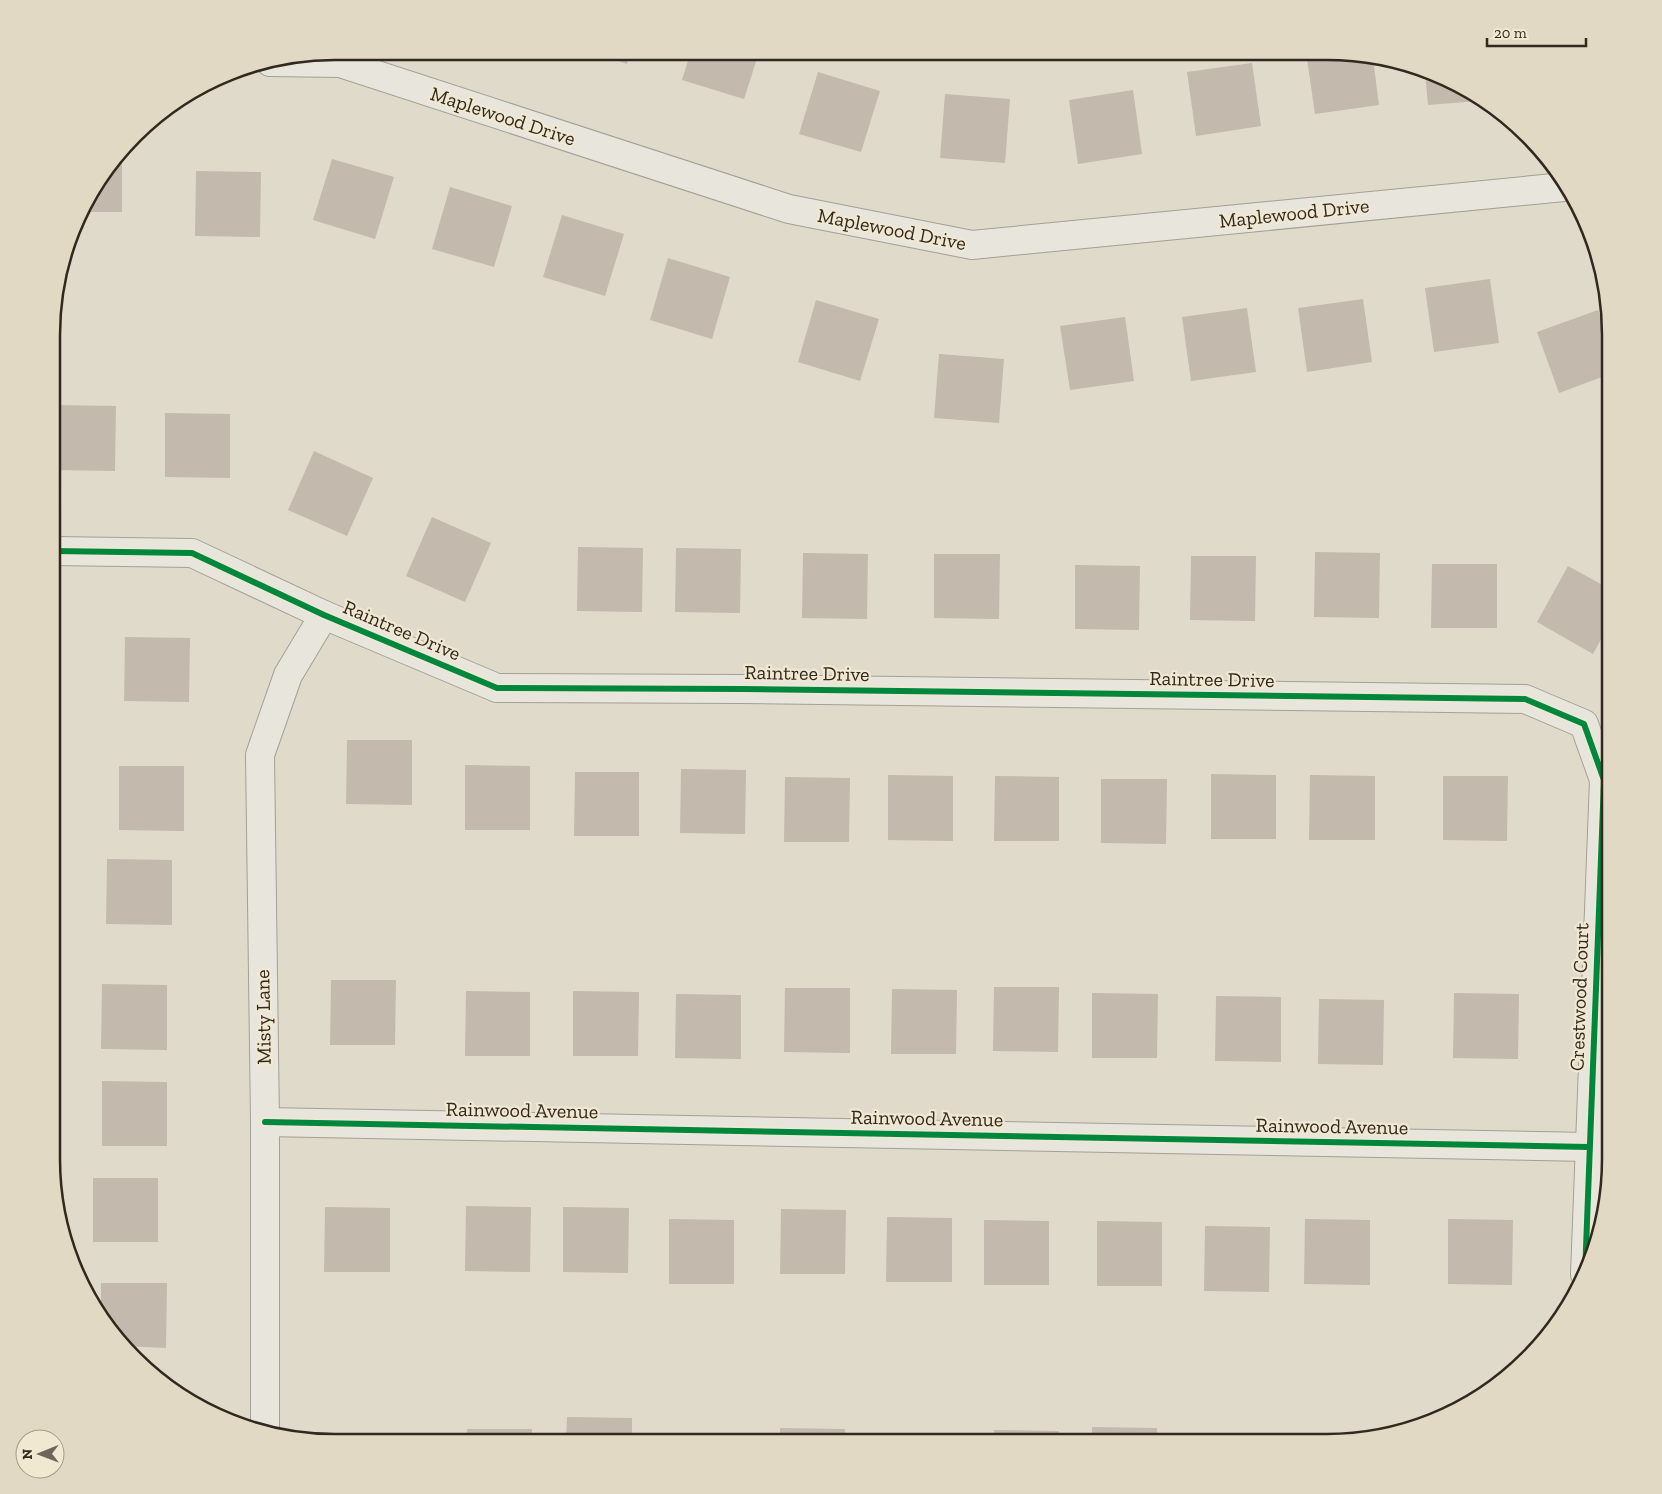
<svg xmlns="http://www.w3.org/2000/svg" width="1662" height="1494" viewBox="0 0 1662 1494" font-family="'Zilla Slab',serif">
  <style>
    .building { fill: #c3b9ac }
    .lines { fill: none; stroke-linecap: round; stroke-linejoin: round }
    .minor-casing { stroke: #a59f95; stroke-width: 30 }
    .minor { stroke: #e8e5dc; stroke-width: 28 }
    .cycleway-casing { stroke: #f1e8d2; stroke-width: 9 }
    .cycleway { stroke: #00873e; stroke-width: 6 }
    .labels { text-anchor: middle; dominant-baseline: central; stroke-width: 4.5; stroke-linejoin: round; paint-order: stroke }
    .street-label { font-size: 20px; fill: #32281e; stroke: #f1e8d2 }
    .rim { fill: none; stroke: #32281e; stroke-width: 2.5 }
  </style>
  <rect width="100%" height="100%" fill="#e0dacb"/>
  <g class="building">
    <path d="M587,51H630L627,64Z"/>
    <path d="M691,51L759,52L744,99L682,80Z"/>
    <path d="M1306,52H1346L1373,59L1379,105L1315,114Z"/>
    <path d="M1252,63L1261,126L1196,136L1187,72Z"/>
    <path d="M818,72L880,91L861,152L799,134Z"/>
    <path d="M1425,73L1453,81L1479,101L1428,105Z"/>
    <path d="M1133,90L1142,154L1078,164L1069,100Z"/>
    <path d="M945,94L1010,99L1005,163L940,158Z"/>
    <path d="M122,153V212H83L89,193Z"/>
    <path d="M332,159L394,177L375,239L313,220Z"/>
    <path d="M196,171L261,172L260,237L195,236Z"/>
    <path d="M450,187L512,206L494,267L432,249Z"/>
    <path d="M562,215L624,234L605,296L543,277Z"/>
    <path d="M668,258L730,277L712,339L650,320Z"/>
    <path d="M1490,279L1499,343L1434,352L1425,288Z"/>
    <path d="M1363,299L1372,362L1307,372L1298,308Z"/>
    <path d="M816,300L879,319L860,381L798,362Z"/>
    <path d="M1247,308L1256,372L1191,381L1182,317Z"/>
    <path d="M1598,310L1610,342V374L1559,393L1537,332Z"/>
    <path d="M1125,317L1134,381L1070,390L1060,326Z"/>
    <path d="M939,354L1004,359L999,423L934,418Z"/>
    <path d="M53,405L116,406L115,471L53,470Z"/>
    <path d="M165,413L230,414V478L165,477Z"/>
    <path d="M314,451L373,478L347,536L288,510Z"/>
    <path d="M432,517L491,543L465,602L406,576Z"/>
    <path d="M578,547L643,548L642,612L577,611Z"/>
    <path d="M676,548L741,549L740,613L675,612Z"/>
    <path d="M1315,552L1380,553L1379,618L1314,617Z"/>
    <path d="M803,553L868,554L867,619L802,618Z"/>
    <path d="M934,554H1000L999,619L934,618Z"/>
    <path d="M1191,556H1256L1255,621L1190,620Z"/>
    <path d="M1432,564H1497V628H1431Z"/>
    <path d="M1075,565L1140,566L1139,630L1075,629Z"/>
    <path d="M1568,566L1610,589V623L1593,654L1537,622Z"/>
    <path d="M125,637L190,638L189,702L124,701Z"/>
    <path d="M347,740H412V805L346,804Z"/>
    <path d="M465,765L530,766V830H465Z"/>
    <path d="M119,766H184V831L119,830Z"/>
    <path d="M681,769L746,770L745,834L680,833Z"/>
    <path d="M575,772H639V836H574Z"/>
    <path d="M1211,774L1276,775V839H1211Z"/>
    <path d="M888,775L953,776V841L888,840Z"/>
    <path d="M1310,775L1375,776V840H1309Z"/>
    <path d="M995,776L1059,777V841H994Z"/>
    <path d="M1443,776H1508L1507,841L1443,840Z"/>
    <path d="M785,777L850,778L849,842H784Z"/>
    <path d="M1101,779H1167L1166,844L1101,843Z"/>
    <path d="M107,859L172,860V925L106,924Z"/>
    <path d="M331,980H396L395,1045H330Z"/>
    <path d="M102,984L167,985V1050L101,1049Z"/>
    <path d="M994,987H1059L1058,1052L993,1051Z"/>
    <path d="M785,988H850V1053L784,1052Z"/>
    <path d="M892,989L957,990L956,1054H891Z"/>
    <path d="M466,991L530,992V1056H465Z"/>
    <path d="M573,991L639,992L638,1056H573Z"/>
    <path d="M1092,993L1158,994L1157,1058H1092Z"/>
    <path d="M1454,993L1519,994L1518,1059L1453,1058Z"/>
    <path d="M676,994L741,995V1059L675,1058Z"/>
    <path d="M1216,996L1281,997V1062L1215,1061Z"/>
    <path d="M1319,999L1384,1000L1383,1065L1318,1064Z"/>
    <path d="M102,1081L167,1082V1146H102Z"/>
    <rect x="93" y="1178" width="65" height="64"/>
    <path d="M466,1206L531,1207L530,1272L465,1271Z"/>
    <path d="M325,1207L390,1208V1272H324Z"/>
    <path d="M563,1207L629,1208L628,1273L563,1272Z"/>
    <path d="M781,1209L846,1210L845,1274H780Z"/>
    <path d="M887,1217L952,1218V1282H886Z"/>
    <path d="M669,1219L734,1220V1284H669Z"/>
    <path d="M1305,1219L1370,1220V1285L1304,1284Z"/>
    <path d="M1448,1219L1513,1220L1512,1285L1448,1284Z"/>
    <path d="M984,1220L1049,1221V1285H984Z"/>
    <path d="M1097,1221L1162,1222V1286H1097Z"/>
    <path d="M1205,1226L1270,1227L1269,1292L1204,1291Z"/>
    <path d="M101,1283H167L166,1348L122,1346L101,1313Z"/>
    <path d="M567,1417L632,1418V1443H566Z"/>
    <path d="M1092,1427L1157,1428V1442H1092Z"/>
    <path d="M780,1428L845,1429V1442H780Z"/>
    <path d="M467,1429H532V1443H466Z"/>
    <path d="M994,1430L1059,1431V1442H994Z"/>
    <path d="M325,1433L390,1434V1443L325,1442Z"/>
    <path d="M672,1434L737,1435V1443H672Z"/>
    <path d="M1303,1434H1368V1437L1345,1442H1303Z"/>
    <rect x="886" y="1435" width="65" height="7"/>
    <path d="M1206,1437L1271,1438V1442H1206Z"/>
  </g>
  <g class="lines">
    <g class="minor-casing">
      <g id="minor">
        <path d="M270,62L340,63L789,209L972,245L1564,187"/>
        <path d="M53,551L192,553L324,615L497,688L742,689L1525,699L1584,724L1604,780L1585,1274"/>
        <path d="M265,1122L1589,1147"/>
        <path d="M265,1434V1122L260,755L288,675L324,615"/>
      </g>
    </g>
    <use href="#minor" class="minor"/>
    <g class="cycleway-casing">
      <g id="cycleway">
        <path d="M53,551L192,553L324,615L497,688L742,689L1525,699L1584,724L1604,780L1585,1274"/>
        <path d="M265,1122L1589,1147"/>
      </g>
    </g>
    <use href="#cycleway" class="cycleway"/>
  </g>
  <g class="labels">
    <g class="street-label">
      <text transform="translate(503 116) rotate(18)">Maplewood Drive</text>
      <text transform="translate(1294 213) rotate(-6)">Maplewood Drive</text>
      <text transform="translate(892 229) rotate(11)">Maplewood Drive</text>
      <text transform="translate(402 630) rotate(23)">Raintree Drive</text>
      <text transform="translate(807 673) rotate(1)">Raintree Drive</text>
      <text transform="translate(1212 679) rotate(1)">Raintree Drive</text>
      <text transform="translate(1579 997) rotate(-88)">Crestwood Court</text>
      <text transform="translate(263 1017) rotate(-91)">Misty Lane</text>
      <text transform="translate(522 1110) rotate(1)">Rainwood Avenue</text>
      <text transform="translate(927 1118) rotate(1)">Rainwood Avenue</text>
      <text transform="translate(1332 1126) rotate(1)">Rainwood Avenue</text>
    </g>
  </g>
  <path d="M0 0H1662V1494H0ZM335 60H1327A275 275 0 0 1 1602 335V1159A275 275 0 0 1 1327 1434H335A275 275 0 0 1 60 1159V335A275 275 0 0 1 335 60Z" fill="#e2d9c4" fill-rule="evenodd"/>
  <path class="rim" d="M335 60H1327A275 275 0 0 1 1602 335V1159A275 275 0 0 1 1327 1434H335A275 275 0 0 1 60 1159V335A275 275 0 0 1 335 60Z"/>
  <g transform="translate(40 1454) rotate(269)"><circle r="24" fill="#f1e8d2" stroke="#a59b8a"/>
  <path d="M0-4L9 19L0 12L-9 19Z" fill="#6f665b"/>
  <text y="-8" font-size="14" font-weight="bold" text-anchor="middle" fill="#32281e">N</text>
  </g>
  <path d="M1487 38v8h99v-8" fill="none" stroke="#32281e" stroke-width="2.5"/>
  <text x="1494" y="38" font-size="15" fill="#32281e" stroke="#f1e8d2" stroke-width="4" paint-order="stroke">20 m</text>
</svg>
